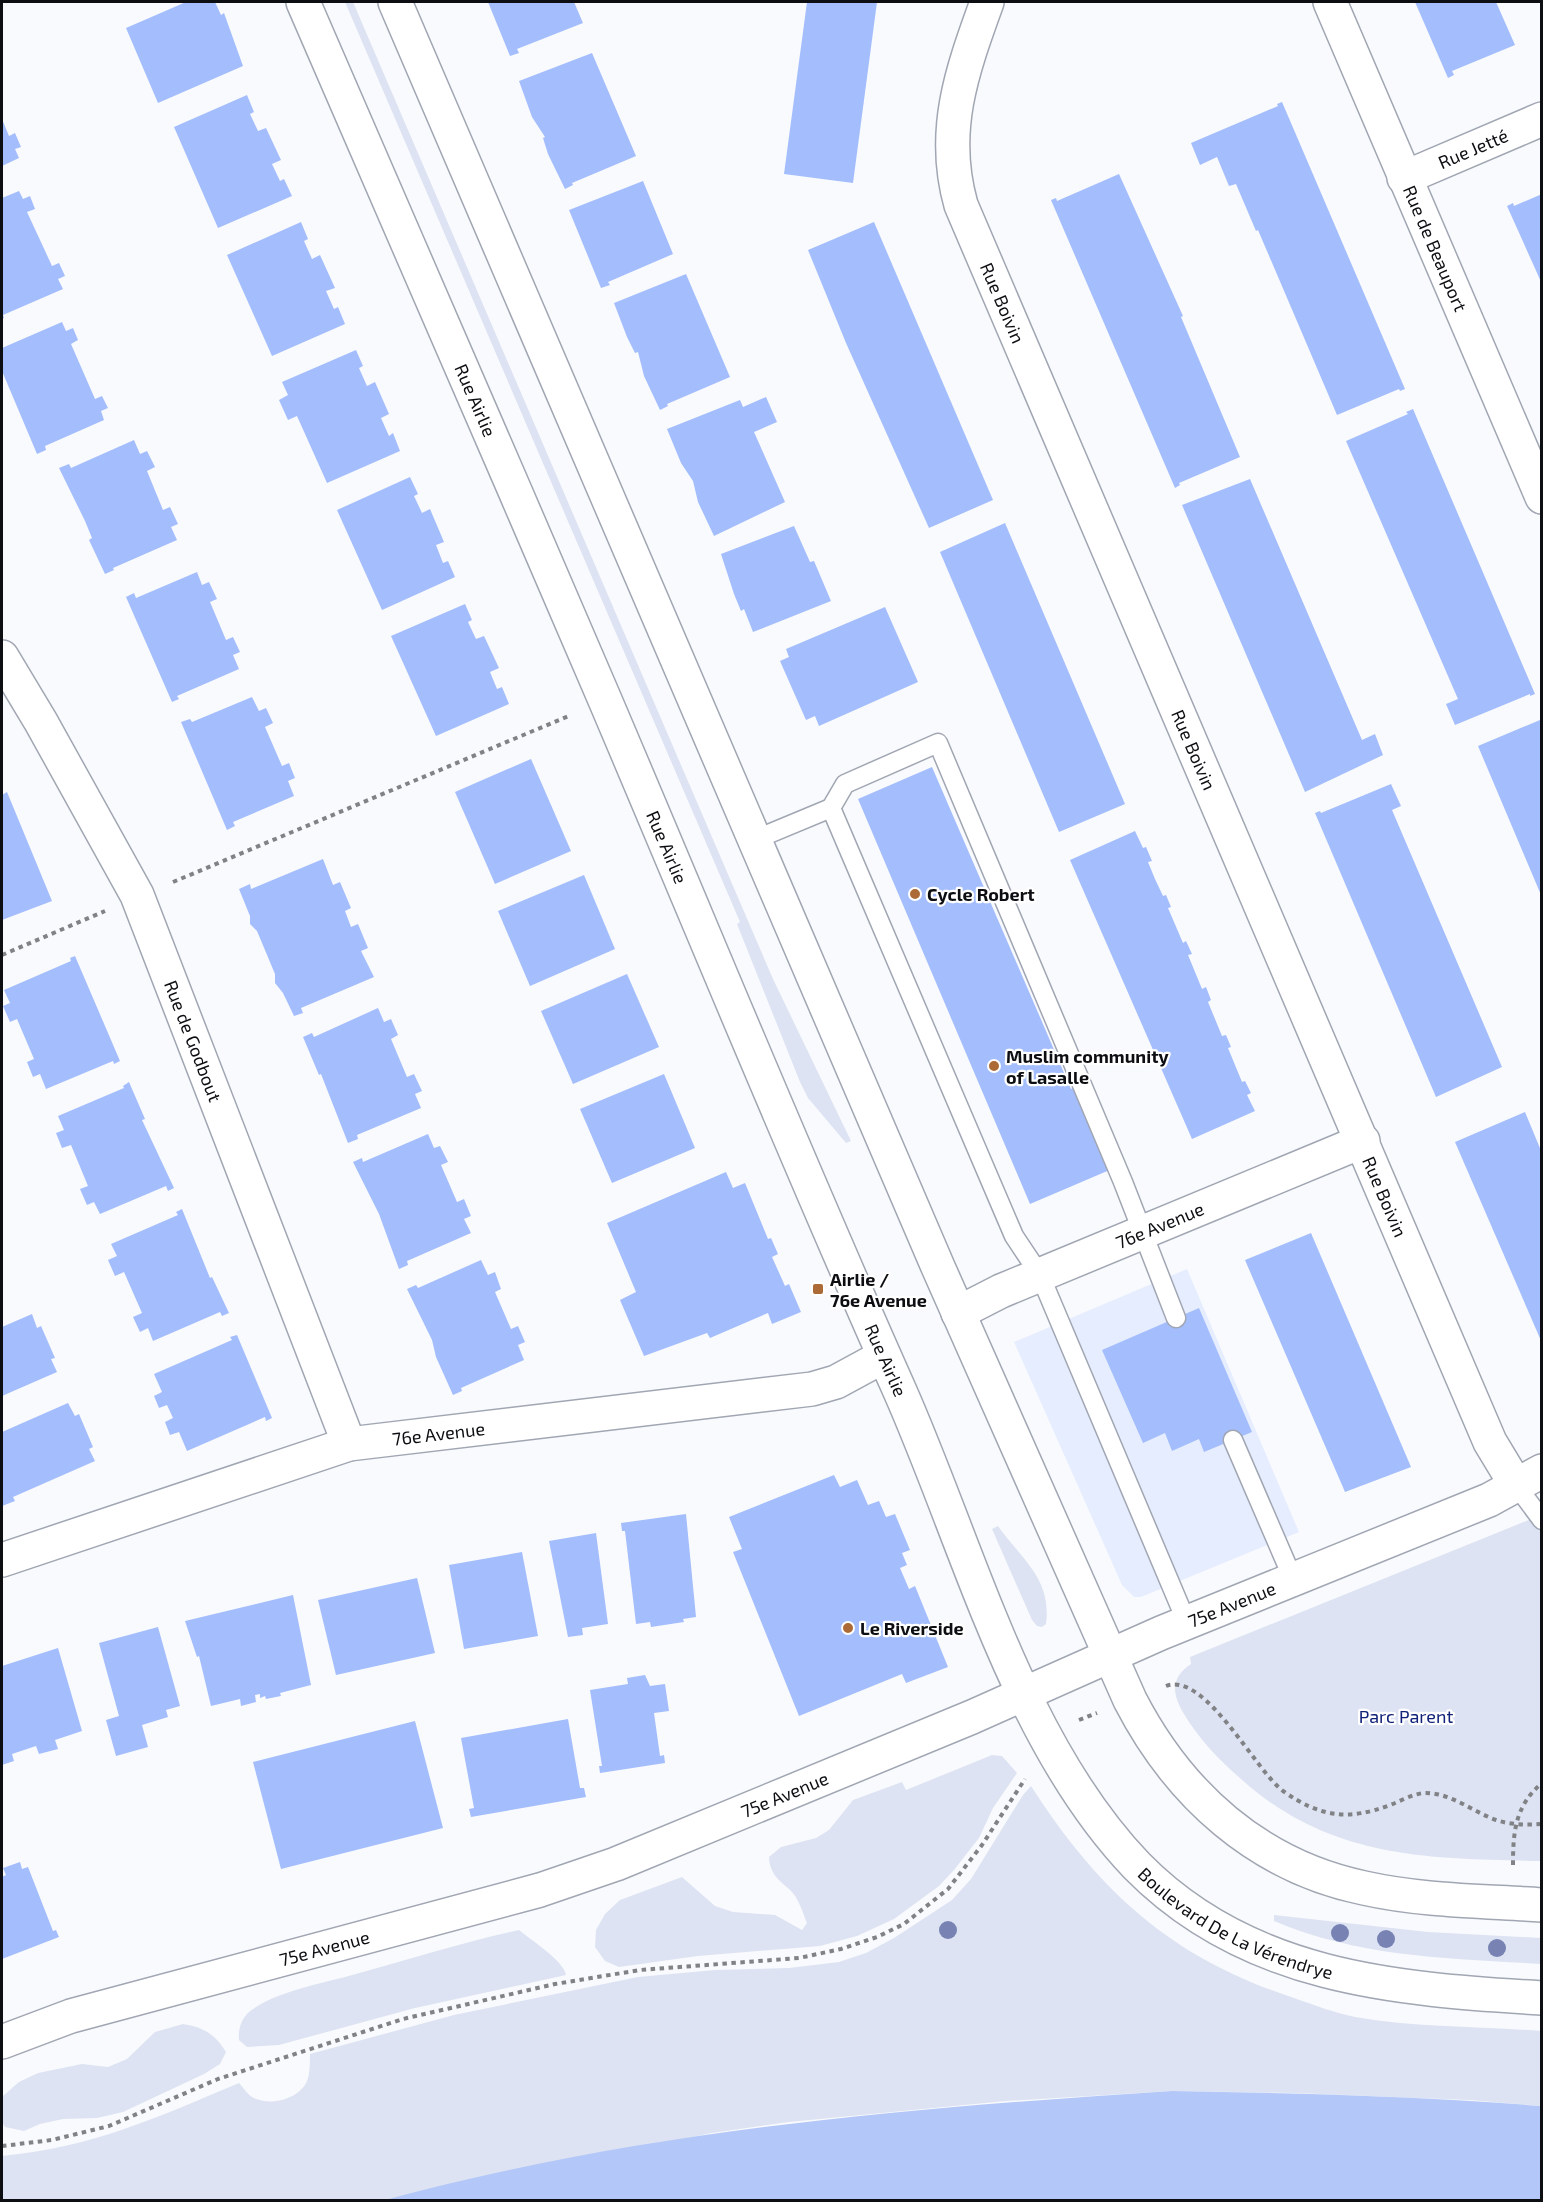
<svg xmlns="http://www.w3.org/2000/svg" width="1543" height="2202" viewBox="0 0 1543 2202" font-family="'Exo 2',sans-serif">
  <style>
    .built { fill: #e6edfe }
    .green { fill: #dde3f2 }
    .water { fill: #b3c7f8 }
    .building { fill: #a3bdfd }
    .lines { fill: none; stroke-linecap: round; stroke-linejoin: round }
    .service-casing { stroke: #a1a6b3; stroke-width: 21 }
    .minor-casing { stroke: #a1a6b3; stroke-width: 36 }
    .tertiary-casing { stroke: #a1a6b3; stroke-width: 36 }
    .secondary-casing { stroke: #a1a6b3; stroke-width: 36 }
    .path { stroke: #808285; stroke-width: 4; stroke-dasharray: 4.5 4.5; stroke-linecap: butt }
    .service { stroke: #fff; stroke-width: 18 }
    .minor { stroke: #fff; stroke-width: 33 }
    .tertiary { stroke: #fff; stroke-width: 33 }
    .secondary { stroke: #fff; stroke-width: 33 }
    .tree { fill: #7883b4 }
    .poi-dot { fill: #ac6a36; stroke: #fff; stroke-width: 2 }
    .labels { text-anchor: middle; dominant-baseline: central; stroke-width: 4.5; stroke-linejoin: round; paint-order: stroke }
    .street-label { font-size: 18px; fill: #0c0e12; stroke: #fff }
    .poi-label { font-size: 18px; font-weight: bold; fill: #0c0e12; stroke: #fff; text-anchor: start }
    .park-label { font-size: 18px; fill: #0f2179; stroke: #fff }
  </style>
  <rect width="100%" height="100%" fill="#f9fafd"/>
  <path class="built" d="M1187,1269L1299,1532L1141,1597H1134L1122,1585L1014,1342Z"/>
  <g class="green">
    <path d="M345,2H353L773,979L851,1141L846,1143L808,1098L800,1082L737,924L740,922Z"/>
    <path d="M1541,1515V1861C1428,1859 1330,1859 1241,1779C1219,1760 1199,1739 1184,1714C1172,1694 1170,1678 1191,1664L1190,1657Z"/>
    <path d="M998,1526C1021,1559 1052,1578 1046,1624L1042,1627L1037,1626L1032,1620L992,1529Z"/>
    <path d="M992,1755L1002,1756L1017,1773L993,1808L979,1838L954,1870L939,1886L894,1919L857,1936L820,1946L698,1956L619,1967L605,1961L595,1947L596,1930L605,1914L620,1900L682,1877L715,1906L733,1912L775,1915L802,1930L807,1923C803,1913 799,1900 792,1892C780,1880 770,1876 769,1857L781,1847L816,1838L829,1830L853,1800L902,1782L906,1790Z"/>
    <path d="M1031,1786C1100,1893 1172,1958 1294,1998C1314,2005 1335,2013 1355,2017C1416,2028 1480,2026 1541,2031V2106L1469,2100L1294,2093L1172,2091L1006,2101L789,2122L712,2133L385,2200H2V2156C93,2147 156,2118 239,2083C243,2087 247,2094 252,2097C270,2108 303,2098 308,2078C310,2071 310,2061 310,2054L454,2015L638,1977L715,1970L789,1968L839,1962L866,1953L894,1938L952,1900L971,1879L1023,1795Z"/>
    <path d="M1274,1915L1428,1932L1541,1938V1964C1447,1958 1362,1958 1274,1921Z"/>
    <path d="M519,1930C531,1940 564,1961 566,1975L415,2008L279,2045L247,2047L239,2040C238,2030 241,2019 249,2012C275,1991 325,1983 356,1974C411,1959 464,1942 519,1930Z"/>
    <path d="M183,2024C203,2027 215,2034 226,2052L220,2064L204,2074L123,2112L97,2118L63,2119L40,2124L24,2131L5,2127L2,2122V2097L19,2082L38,2073L82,2064L108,2067L127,2059L155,2032Z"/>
  </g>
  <path class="water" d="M1172,2091C1295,2093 1418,2096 1541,2106V2200H385C643,2130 906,2108 1172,2091Z"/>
  <g class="building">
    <path d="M186,2H215L221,15L224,13L243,66L158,103L126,28Z"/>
    <path d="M488,2H574L583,23L517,49L519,53L510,56Z"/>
    <path d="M807,2H877L853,183L784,174Z"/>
    <path d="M1415,2H1496L1515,45L1452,71L1454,75L1448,78Z"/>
    <path d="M592,53L636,156L572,183L573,185L565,189L548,154L543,138L545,137L532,117L519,81Z"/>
    <path d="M247,95L254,112L250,114L258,131L266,128L281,160L272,164L280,181L284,179L292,196L218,228L174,127Z"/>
    <path d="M1282,102L1405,389L1400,391L1399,389L1337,415L1258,230L1256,231L1236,184L1229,186L1217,157L1200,165L1191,143L1278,106L1277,104Z"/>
    <path d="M2,119L9,136L15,133L21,147L15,149L19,158L2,166Z"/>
    <path d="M1119,174L1183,316L1181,317L1240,457L1179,483L1180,485L1175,488L1051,200L1056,198L1057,201Z"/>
    <path d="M643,181L673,254L608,282L610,285L601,288L569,210Z"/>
    <path d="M19,191L23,199L30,196L35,209L27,212L40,240L52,266L59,263L65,276L58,279L63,289L3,315L4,318L2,319V198Z"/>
    <path d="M1542,194V284L1507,206L1513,203L1514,206Z"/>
    <path d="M301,222L308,239L304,241L312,259L320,255L335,288L326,291L334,309L338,307L345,324L272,356L227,255Z"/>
    <path d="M874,222L993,500L929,528L846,343L808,250Z"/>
    <path d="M686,274L730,377L667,404L668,406L660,410L644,376L638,352L635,353L627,337L614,303Z"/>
    <path d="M62,322L66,331L73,328L78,340L71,344L95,399L102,396L108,408L101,411L104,420L45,446L46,450L37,454L2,371V348Z"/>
    <path d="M356,350L363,366L359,368L367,386L375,382L389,414L381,418L389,436L393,433L400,451L327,483L297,416L288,420L279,400L288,395L282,382Z"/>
    <path d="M766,397L777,422L754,432L785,502L714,536L698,502L693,481L681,463L667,429L740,400L743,407Z"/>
    <path d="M1413,409L1535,694L1530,696V694L1455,725L1446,704L1458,699L1346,441L1408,414L1406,412Z"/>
    <path d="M134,440L140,454L147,451L155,467L147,471L163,510L170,507L178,524L171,527L177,540L113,568L114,570L105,574L89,540L92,538L85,521L59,468L69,464L71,468Z"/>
    <path d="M410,477L418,494L414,496L422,513L430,509L444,542L436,545L443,563L448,561L455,577L382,610L337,510Z"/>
    <path d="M1250,479L1362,740L1375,734L1383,755L1305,792L1182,505Z"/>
    <path d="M1005,523L1125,804L1059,832L940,552Z"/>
    <path d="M794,526L810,562L814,561L831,601L753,632L744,609L741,611L734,594L721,554Z"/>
    <path d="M197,572L202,585L209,582L217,599L210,602L226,640L233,637L240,652L233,655L239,669L177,696L179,699L172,702L126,597L134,593L136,598Z"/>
    <path d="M465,604L472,620L468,622L476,639L484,636L499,668L490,672L497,689L502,687L509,704L436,736L391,636Z"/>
    <path d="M885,607L918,682L819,726L815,716L806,720L780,661L789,657L786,649Z"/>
    <path d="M252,697L259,711L266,708L273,723L265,727L282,766L289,763L295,778L288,781L294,796L233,822L235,826L227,830L181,722L190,719L192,722Z"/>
    <path d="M1542,717L1541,885V895L1478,746L1540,720Z"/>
    <path d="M531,759L571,851L495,884L455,792Z"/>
    <path d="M932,767L1071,1089L1076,1086L1112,1169L1030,1204L858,799Z"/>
    <path d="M1391,784L1401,806L1392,810L1502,1067L1436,1097L1315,813L1320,811L1321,813Z"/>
    <path d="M7,792L52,901L2,920V795Z"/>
    <path d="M1135,831L1143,848L1146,847L1152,861L1148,862L1155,879L1163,896L1166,895L1171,907L1168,908L1183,943L1186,941L1192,954L1188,955L1202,989L1206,987L1211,1000L1208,1002L1222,1036L1226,1035L1231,1047L1228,1048L1242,1082L1245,1081L1251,1093L1247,1095L1255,1111L1192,1139L1070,860Z"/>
    <path d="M323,859L333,885L340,882L351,908L345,911L351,927L358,924L368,948L361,951L374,977L301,1008L303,1013L294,1016L283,993L275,983V974L257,931L250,924V916L239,889L250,884L251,889Z"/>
    <path d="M584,875L615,949L530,986L498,911Z"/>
    <path d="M75,956L120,1061L114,1064L113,1061L46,1089L40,1074L33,1077L27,1062L34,1059L17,1019L10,1022L3,1006L10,1003L4,990L71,961L70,958Z"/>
    <path d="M627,974L659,1047L573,1084L541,1011Z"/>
    <path d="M378,1008L384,1022L391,1019L398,1035L391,1039L407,1077L414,1074L422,1091L415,1094L421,1108L357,1135L358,1139L348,1143L321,1074L319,1075L303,1037L312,1033L314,1037Z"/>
    <path d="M664,1074L695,1148L612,1183L580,1109Z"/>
    <path d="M129,1082L145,1119L142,1120L174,1188L168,1191L166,1186L100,1214L94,1202L87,1205L80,1189L88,1186L71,1145L62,1148L56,1133L64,1130L58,1116L124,1088L123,1086Z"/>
    <path d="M1525,1112L1542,1153V1343L1455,1142Z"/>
    <path d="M428,1134L434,1148L440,1146L448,1162L441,1165L457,1202L464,1199L471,1216L464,1219L471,1233L407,1261L408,1265L399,1269L379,1214L353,1162L362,1158L363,1162Z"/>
    <path d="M726,1172L733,1188L745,1183L768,1239L771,1238L778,1254L772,1257L785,1286L789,1284L801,1312L772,1324L768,1313L710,1338L707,1333L644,1356L620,1300L636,1292L607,1223Z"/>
    <path d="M182,1209L210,1278L212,1277L229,1313L222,1316L220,1312L153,1341L148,1328L140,1332L133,1317L142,1313L124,1272L115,1276L108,1260L117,1256L111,1244L178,1215L176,1212Z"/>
    <path d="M1311,1233L1411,1467L1345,1492L1245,1260Z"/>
    <path d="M481,1260L488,1275L495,1272L501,1289L495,1292L511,1329L518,1326L525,1342L518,1345L524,1360L461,1388L462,1391L453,1395L436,1357L432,1340L407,1289L416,1285L418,1288Z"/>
    <path d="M1199,1308L1252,1432L1204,1452L1199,1439L1172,1451L1165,1433L1143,1443L1102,1350Z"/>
    <path d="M32,1314L37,1328L41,1326L55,1358L51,1359L57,1372L2,1396V1327Z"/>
    <path d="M237,1335L272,1418L266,1421L265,1417L187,1451L179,1432L170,1435L165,1422L173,1418L167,1405L159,1408L154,1396L162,1392L154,1374L232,1340L230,1337Z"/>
    <path d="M68,1403L75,1416L79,1414L93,1447L89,1449L95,1461L13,1497L15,1501L2,1506V1432Z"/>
    <path d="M834,1475L840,1487L857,1480L868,1505L879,1501L886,1517L895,1514L910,1550L902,1553L907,1565L900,1568L909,1589L915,1586L948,1667L906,1683L902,1674L799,1716L733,1552L742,1549L729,1517Z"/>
    <path d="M686,1514L696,1617L683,1619L684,1622L651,1627L650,1622L636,1624L625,1531H622L621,1523Z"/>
    <path d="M596,1533L608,1624L582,1628L583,1635L568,1637L549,1541Z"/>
    <path d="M522,1552L538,1636L464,1649L449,1565Z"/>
    <path d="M417,1578L435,1653L336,1675L318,1600Z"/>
    <path d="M293,1595L311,1685L280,1693L281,1696L266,1699L265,1696L260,1698V1694L255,1695L256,1702L241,1706L240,1699L211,1706L199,1656L197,1657L185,1621Z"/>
    <path d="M158,1627L180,1706L166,1710L168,1717L142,1725L148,1747L116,1756L106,1720L119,1716L99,1643Z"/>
    <path d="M58,1648L82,1731L55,1740L58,1749L39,1754L36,1746L12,1754L14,1761L2,1765V1666Z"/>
    <path d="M645,1675L650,1686L665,1684L669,1711L654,1713L660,1756L664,1755L665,1763L600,1773L599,1766H602L590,1690L628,1684L627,1678Z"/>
    <path d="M568,1719L580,1788H584L586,1797L471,1817L469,1809L474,1808L461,1738Z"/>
    <path d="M415,1721L443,1828L281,1869L253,1762Z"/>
    <path d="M20,1862L22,1869L28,1867L53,1931L56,1930L59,1937L2,1959V1877L6,1875L3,1868Z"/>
  </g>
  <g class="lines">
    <g class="service-casing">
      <g id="service">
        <path d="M831,808L845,784L938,743L1123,1182L1176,1318"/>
        <path d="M754,840L831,808L1014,1236L1040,1275L1187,1623"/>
        <path d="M1233,1440L1293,1579"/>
        <path d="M1516,1485L1542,1520"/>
      </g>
    </g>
    <g class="minor-casing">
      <g id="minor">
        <path id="s1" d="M987,2C962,71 940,131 961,205L1490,1442L1516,1485"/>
        <path id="s2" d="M1330,2L1542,497"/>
        <path id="s3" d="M1404,178L1542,119"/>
        <path id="s4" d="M2,657L41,722L137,895L349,1444"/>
        <path id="s5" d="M958,1313L1001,1291L1363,1141"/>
        <path id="s6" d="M2,1560L349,1444L812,1389L836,1382L884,1356"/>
      </g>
    </g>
    <g class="tertiary-casing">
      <g id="tertiary">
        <path id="s7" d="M2,2042L71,2016L540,1890L616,1864L972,1717L1161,1633L1489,1500L1542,1471"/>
      </g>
    </g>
    <g class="secondary-casing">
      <g id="secondary">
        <path id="s8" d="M303,2C404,234 505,467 605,700C703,930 797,1161 899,1389C968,1544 1017,1741 1137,1866C1247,1978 1394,1989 1542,1998"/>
        <path d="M395,2L938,1267L1130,1700C1179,1795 1258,1866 1364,1888C1422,1901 1483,1901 1542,1905"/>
      </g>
    </g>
    <g class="path">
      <path d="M173,882L571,715"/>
      <path d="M2,955L105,911"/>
      <path d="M1166,1686C1205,1671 1255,1770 1283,1791C1320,1817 1348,1821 1390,1805C1401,1801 1412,1794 1424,1793C1450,1792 1473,1812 1496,1820C1511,1825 1526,1825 1542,1824"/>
      <path d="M1079,1720L1097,1713"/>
      <path d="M1513,1865C1513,1832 1515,1806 1542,1783"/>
      <path d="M2,2146L52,2140L109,2126L218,2079L403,2019L555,1984L640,1970L799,1958L841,1949L877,1937L904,1924L948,1889L982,1845L1025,1779"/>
    </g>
    <use href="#service" class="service"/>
    <use href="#minor" class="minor"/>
    <use href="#tertiary" class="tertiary"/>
    <use href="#secondary" class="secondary"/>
  </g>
  <g class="tree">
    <circle cx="948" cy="1930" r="9"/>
    <circle cx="1340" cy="1933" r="9"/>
    <circle cx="1386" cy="1939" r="9"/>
    <circle cx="1497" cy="1948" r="9"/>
  </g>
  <g class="poi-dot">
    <circle cx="915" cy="894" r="6"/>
    <circle cx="994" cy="1066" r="6"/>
    <rect x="812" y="1283" width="12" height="12" rx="3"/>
    <circle cx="848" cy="1628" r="6"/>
  </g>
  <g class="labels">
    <g class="street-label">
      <text stroke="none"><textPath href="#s3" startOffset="75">Rue Jetté</textPath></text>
      <text stroke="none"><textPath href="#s2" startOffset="268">Rue de Beauport</textPath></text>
      <text stroke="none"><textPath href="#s1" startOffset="315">Rue Boivin</textPath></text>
      <text stroke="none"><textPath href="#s8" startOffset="434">Rue Airlie</textPath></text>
      <text stroke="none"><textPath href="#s1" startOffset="801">Rue Boivin</textPath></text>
      <text stroke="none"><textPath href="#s8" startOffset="920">Rue Airlie</textPath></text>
      <text stroke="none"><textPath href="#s4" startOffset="430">Rue de Godbout</textPath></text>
      <text stroke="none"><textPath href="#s1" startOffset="1287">Rue Boivin</textPath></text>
      <text stroke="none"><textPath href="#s5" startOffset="220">76e Avenue</textPath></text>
      <text stroke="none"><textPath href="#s8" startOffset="1478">Rue Airlie</textPath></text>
      <text stroke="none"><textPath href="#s6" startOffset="456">76e Avenue</textPath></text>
      <text stroke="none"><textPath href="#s7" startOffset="1308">75e Avenue</textPath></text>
      <text stroke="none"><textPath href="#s7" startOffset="822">75e Avenue</textPath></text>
      <text stroke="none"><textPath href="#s8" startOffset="2162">Boulevard De La Vérendrye</textPath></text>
      <text stroke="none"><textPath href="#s7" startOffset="336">75e Avenue</textPath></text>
    </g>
    <g class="poi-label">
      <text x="927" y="894">Cycle Robert</text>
      <text x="1006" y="1056">Muslim community<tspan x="1006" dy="21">of Lasalle</tspan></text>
      <text x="830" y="1279">Airlie /<tspan x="830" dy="21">76e Avenue</tspan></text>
      <text x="860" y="1628">Le Riverside</text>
    </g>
    <g class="park-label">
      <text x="1406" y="1716">Parc Parent</text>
    </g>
  </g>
  <rect width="1543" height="2202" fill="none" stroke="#0c0e12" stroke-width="6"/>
</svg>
